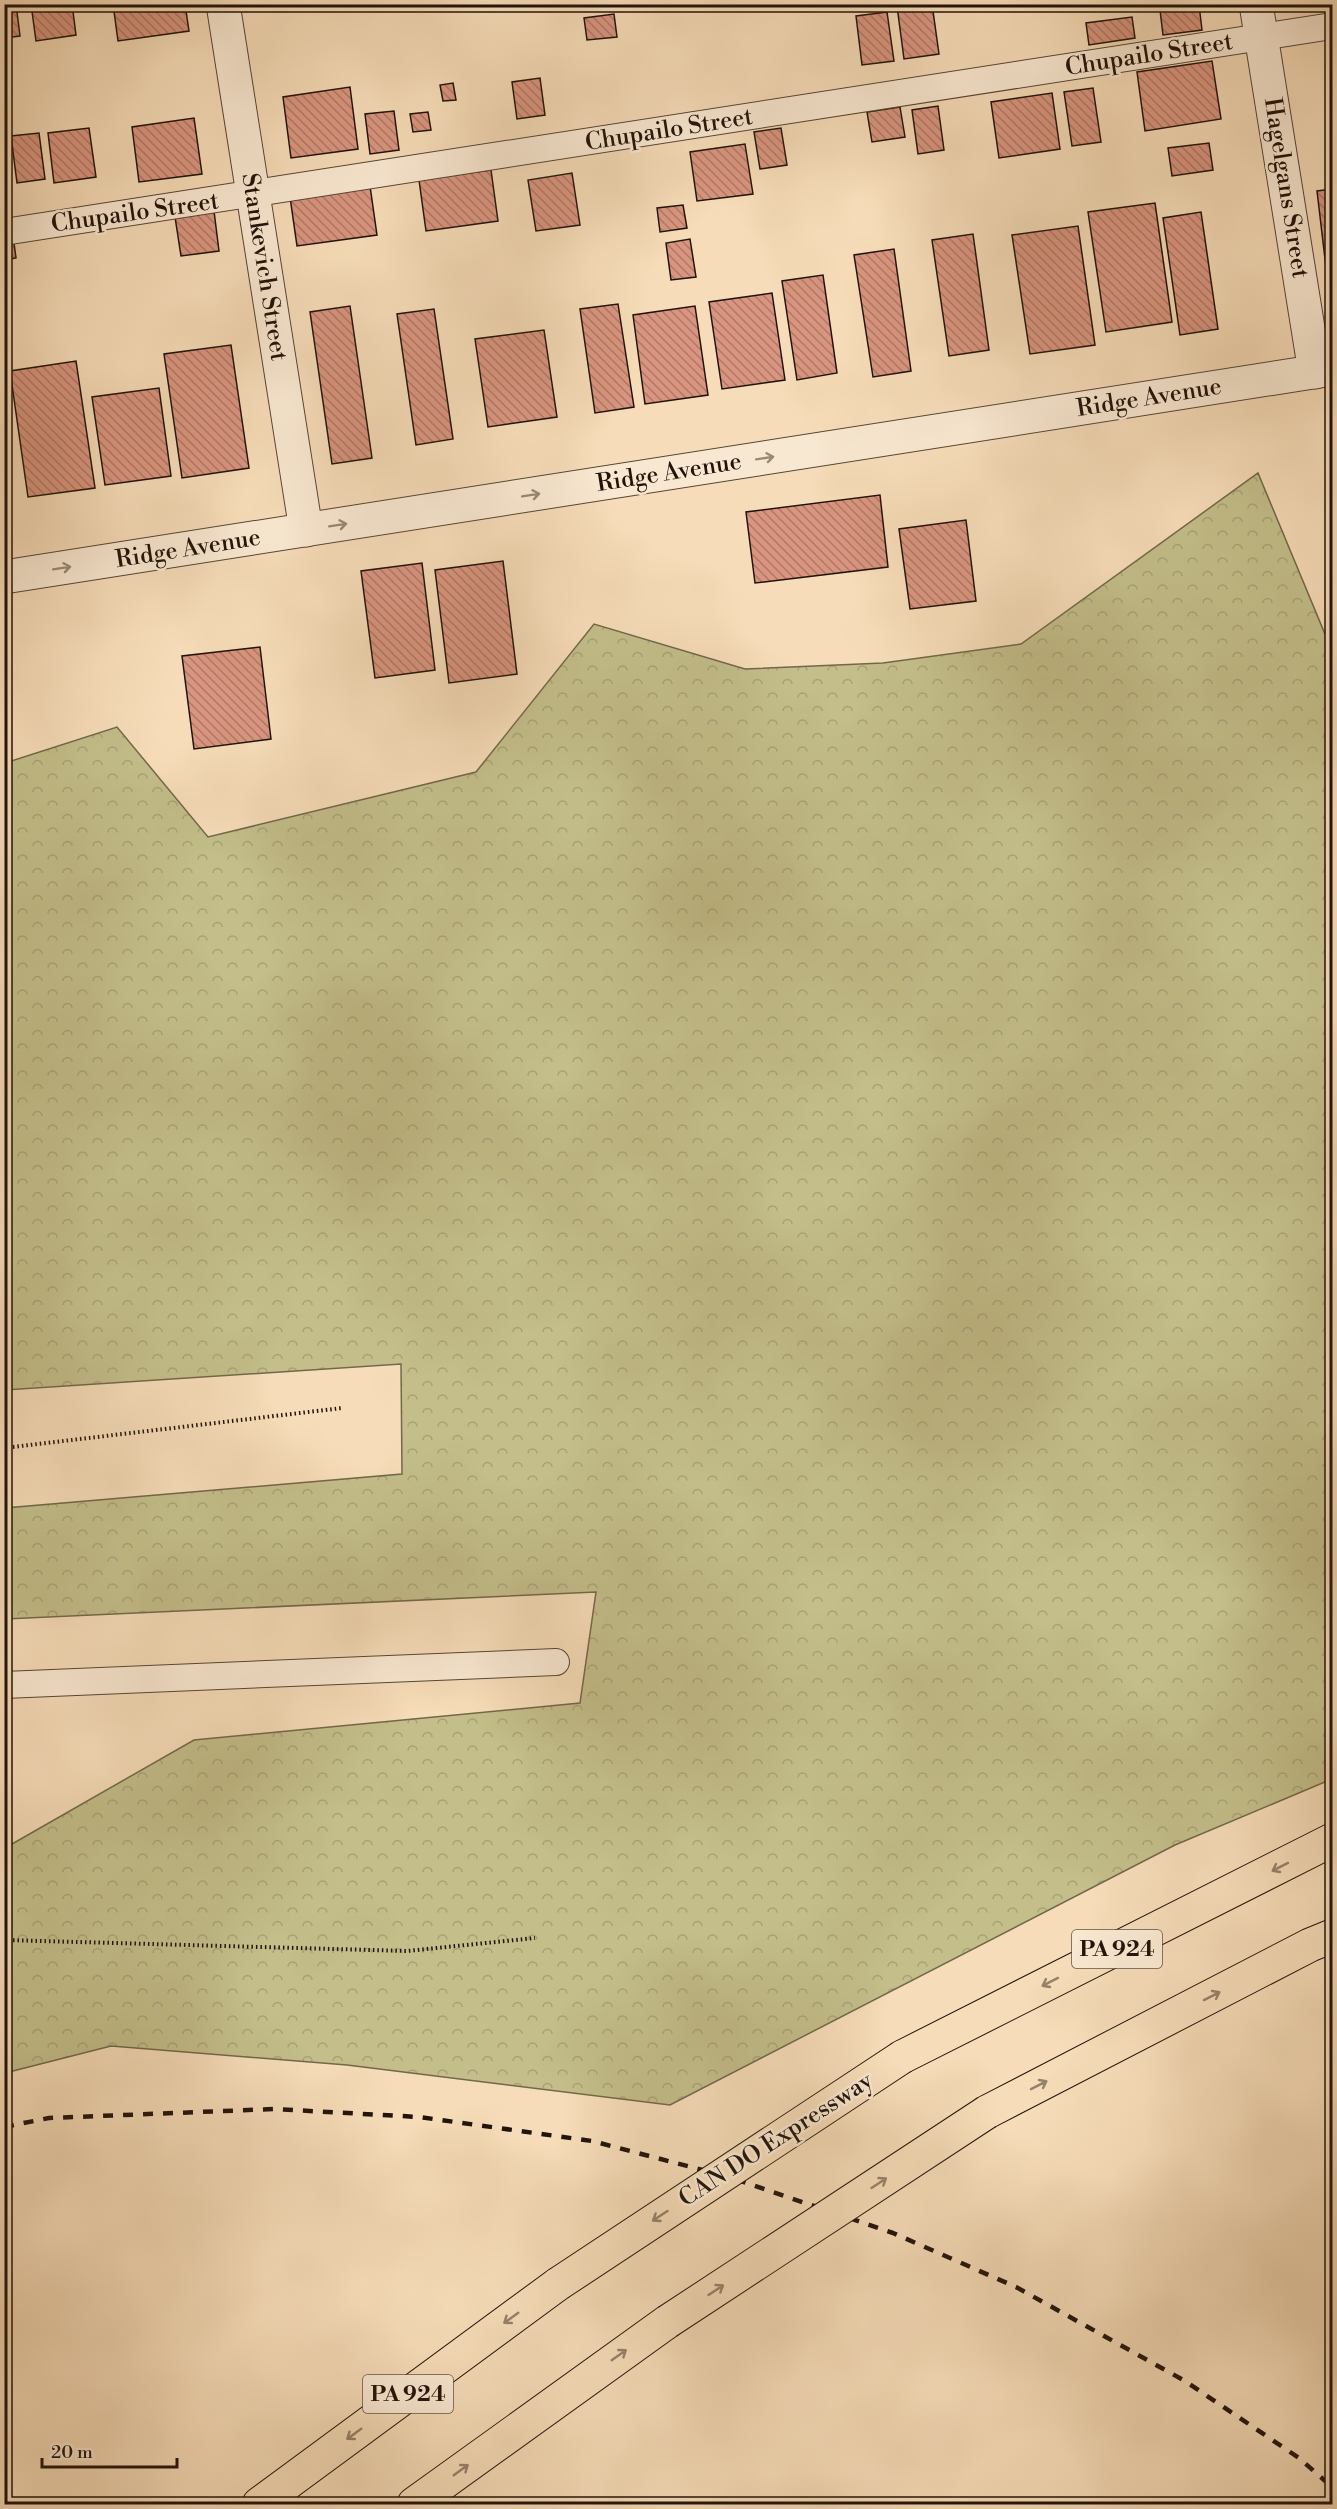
<svg xmlns="http://www.w3.org/2000/svg" width="1337" height="2509" viewBox="0 0 1337 2509" font-family="'Libre Bodoni',serif">
  <style>
    .forest { fill: url(#forest-crowns); stroke: #72684a; stroke-width: 1.5 }
    .building { fill: url(#building-back-hatch); stroke: #21130a; stroke-width: 1.5 }
    .lines { fill: none; stroke-linecap: round; stroke-linejoin: round }
    .lane-casing { stroke: #564536; stroke-width: 28 }
    .street-casing { stroke: #564536; stroke-width: 35 }
    .primary-casing { stroke: #21130a; stroke-width: 35 }
    .path { stroke: #21130a; stroke-width: 4; stroke-dasharray: 1.5 3; stroke-linecap: butt }
    .lane { stroke: #f9e8d1; stroke-width: 26 }
    .street { stroke: #f9e8d1; stroke-width: 33 }
    .primary { stroke: #f6dcb8; stroke-width: 33 }
    .rail { stroke: #21130a; stroke-width: 4.5; stroke-dasharray: 10 10; stroke-linecap: butt }
    .primary-bridge-casing { stroke: #21130a; stroke-width: 35; stroke-linecap: butt }
    .primary-bridge { stroke: #f6dcb8; stroke-width: 33 }
    .oneway { stroke: #988877 }
    .oneway2 { stroke: #96826a }
    .labels { text-anchor: middle; dominant-baseline: central; stroke-width: 5; stroke-linejoin: round; paint-order: stroke }
    .shield { fill: #f9e8d1; stroke: #625346; stroke-width: 1.5 }
    .shield-label { font-size: 22px; font-weight: bold; fill: #21130a }
    .street-label { font-size: 24px; fill: #21130a; stroke: #f9e8d1 }
  </style>
  <defs>
    <pattern id="forest-crowns" width="20" height="18" patternUnits="userSpaceOnUse" patternTransform="scale(1.5)"><rect width="20" height="18" fill="#c3be8a"/><path d="M2 6a3 3 0 1 1 6 0M12 15a3 3 0 1 1 6 0" fill="none" stroke="#a7a276"/></pattern>
    <pattern id="building-back-hatch" width="6" height="6" patternUnits="userSpaceOnUse" patternTransform="scale(1.5)"><rect width="6" height="6" fill="#d9957f"/><path d="M-1 5l2 2M0 0l6 6M5-1l2 2" fill="none" stroke="#b07866"/></pattern>
  </defs>
  <rect width="100%" height="100%" fill="#f6dcb8"/>
  <filter id="stains"><feTurbulence type="fractalNoise" baseFrequency=".00333" numOctaves="4"/><feColorMatrix values="0 0 0 0 .2 0 0 0 0 .09 0 0 0 0 .02 0 0 0 .5 -.17"/></filter>
  <radialGradient id="worn" r=".72"><stop offset=".6" stop-color="#630" stop-opacity="0"/><stop offset="1" stop-color="#630" stop-opacity=".3"/></radialGradient>
  <path class="forest" d="M1258,473L1332,651V1779L1175,1845L670,2105L347,2065L111,2046L5,2073V1848L194,1740L580,1703L596,1592L5,1619V1508L402,1474L401,1364L5,1390V763L117,727L208,837L476,772L594,624L745,669L883,663L1021,644Z"/>
  <g class="building">
    <path d="M4,4H16L20,36L4,38Z"/>
    <path d="M31,4H72L76,35L36,41Z"/>
    <path d="M113,4H185L189,31L118,41Z"/>
    <path d="M908,4H932L939,54L904,59L897,6Z"/>
    <path d="M1199,5L1202,30L1163,35L1160,10Z"/>
    <path d="M887,12L894,61L862,65L856,16Z"/>
    <path d="M614,14L617,37L587,40L584,18Z"/>
    <path d="M1132,17L1135,38L1089,45L1086,23Z"/>
    <path d="M1212,61L1221,119L1145,131L1137,72Z"/>
    <path d="M540,78L545,115L517,119L512,82Z"/>
    <path d="M453,83L456,100L443,101L440,85Z"/>
    <path d="M350,87L358,149L291,158L283,97Z"/>
    <path d="M1093,88L1101,142L1072,146L1064,92Z"/>
    <path d="M1052,93L1060,149L999,158L991,102Z"/>
    <path d="M938,106L944,150L918,154L912,110Z"/>
    <path d="M900,107L905,137L872,142L867,112Z"/>
    <path d="M394,111L399,150L370,154L365,114Z"/>
    <path d="M428,112L431,130L413,132L410,114Z"/>
    <path d="M194,118L202,174L139,182L132,127Z"/>
    <path d="M89,128L96,177L54,183L48,133Z"/>
    <path d="M781,128L787,165L760,169L754,132Z"/>
    <path d="M39,133L45,179L17,183L11,136Z"/>
    <path d="M1209,143L1213,170L1172,176L1168,148Z"/>
    <path d="M745,144L753,194L697,201L690,152Z"/>
    <path d="M491,170L498,221L426,231L419,180Z"/>
    <path d="M572,173L580,225L536,231L528,180Z"/>
    <path d="M370,186L377,235L297,246L290,197Z"/>
    <path d="M1332,189V292L1329,293L1317,191Z"/>
    <path d="M1155,203L1172,322L1106,332L1088,212Z"/>
    <path d="M683,205L687,228L660,232L657,208Z"/>
    <path d="M214,211L219,251L181,256L175,217Z"/>
    <path d="M1201,212L1218,329L1180,335L1163,218Z"/>
    <path d="M1078,226L1095,345L1030,354L1012,235Z"/>
    <path d="M973,234L989,350L949,356L932,240Z"/>
    <path d="M690,239L696,277L671,280L666,243Z"/>
    <path d="M14,243L16,258L4,260V245Z"/>
    <path d="M894,249L911,371L873,377L854,255Z"/>
    <path d="M823,275L837,373L797,380L782,281Z"/>
    <path d="M772,293L785,380L722,389L709,302Z"/>
    <path d="M618,304L634,407L595,413L580,309Z"/>
    <path d="M350,306L372,458L332,464L310,312Z"/>
    <path d="M695,306L708,395L645,404L633,315Z"/>
    <path d="M434,309L453,439L416,445L397,314Z"/>
    <path d="M544,330L557,417L488,427L475,339Z"/>
    <path d="M231,345L249,468L182,478L164,354Z"/>
    <path d="M76,361L95,488L28,497L10,371Z"/>
    <path d="M159,388L171,476L105,485L92,397Z"/>
    <path d="M880,495L888,567L755,583L746,512Z"/>
    <path d="M966,520L976,601L910,609L899,529Z"/>
    <path d="M503,561L517,674L449,683L435,570Z"/>
    <path d="M422,563L435,670L375,678L361,571Z"/>
    <path d="M260,647L271,739L194,749L182,656Z"/>
  </g>
  <g class="lines">
    <g class="lane-casing">
      <g id="lane">
        <path d="M4,232L1332,26"/>
        <path d="M4,1685L556,1662"/>
      </g>
    </g>
    <g class="street-casing">
      <g id="street">
        <path d="M223,4L306,530"/>
        <path d="M1256,4L1315,372"/>
        <path d="M4,577L1332,369"/>
      </g>
    </g>
    <g class="primary-casing">
      <g id="primary">
        <path d="M902,2057L1332,1840"/>
        <path d="M987,2112L1310,1945L1332,1936"/>
        <path d="M259,2504L558,2284"/>
        <path d="M414,2504L667,2322"/>
      </g>
    </g>
    <g class="path">
      <path d="M4,1448L342,1408"/>
      <path d="M4,1940L407,1951L535,1938"/>
    </g>
    <use href="#lane" class="lane"/>
    <use href="#street" class="street"/>
    <use href="#primary" class="primary"/>
    <path class="rail" d="M4,2127L49,2118L274,2109L419,2117L592,2141L729,2177L893,2233L1016,2287L1185,2381L1299,2458L1332,2487"/>
    <g class="primary-bridge-casing">
      <g id="primary-bridge">
        <path d="M558,2284L902,2057"/>
        <path d="M667,2322L987,2112"/>
      </g>
    </g>
    <use href="#primary-bridge" class="primary-bridge"/>
  </g>
  <defs><path id="oneway-shaft" d="M-6 0H5M1.5-3L5.5 0L1.5 3" fill="none" stroke-width="1.6" stroke-linecap="round" stroke-linejoin="round" transform="scale(1.5)"/></defs>
  <g class="oneway">
    <use href="#oneway-shaft" transform="translate(765 458) rotate(-9)"/>
    <use href="#oneway-shaft" transform="translate(531 495) rotate(-9)"/>
    <use href="#oneway-shaft" transform="translate(338 525) rotate(-9)"/>
    <use href="#oneway-shaft" transform="translate(62 568) rotate(-9)"/>
  </g>
  <g class="oneway2">
    <use href="#oneway-shaft" transform="translate(1280 1867) rotate(153)"/>
    <use href="#oneway-shaft" transform="translate(1050 1982) rotate(153)"/>
    <use href="#oneway-shaft" transform="translate(1212 1996) rotate(-27)"/>
    <use href="#oneway-shaft" transform="translate(1039 2085) rotate(-27)"/>
    <use href="#oneway-shaft" transform="translate(879 2183) rotate(-33)"/>
    <use href="#oneway-shaft" transform="translate(660 2216) rotate(147)"/>
    <use href="#oneway-shaft" transform="translate(716 2290) rotate(-33)"/>
    <use href="#oneway-shaft" transform="translate(511 2318) rotate(144)"/>
    <use href="#oneway-shaft" transform="translate(619 2355) rotate(-35)"/>
    <use href="#oneway-shaft" transform="translate(354 2434) rotate(144)"/>
    <use href="#oneway-shaft" transform="translate(461 2470) rotate(-36)"/>
  </g>
  <g class="labels">
    <g class="shield">
      <rect x="1072" y="1930" width="90" height="38" rx="4.5"/>
      <rect x="363" y="2375" width="90" height="38" rx="4.5"/>
    </g>
    <g class="shield-label">
      <text x="1117" y="1949">PA 924</text>
      <text x="408" y="2394">PA 924</text>
    </g>
    <g class="street-label">
      <text transform="translate(1149 55) rotate(-9)">Chupailo Street</text>
      <text transform="translate(669 130) rotate(-9)">Chupailo Street</text>
      <text transform="translate(1286 188) rotate(81)">Hagelgans Street</text>
      <text transform="translate(135 213) rotate(-8)">Chupailo Street</text>
      <text transform="translate(264 267) rotate(81)">Stankevich Street</text>
      <text transform="translate(1149 398) rotate(-9)">Ridge Avenue</text>
      <text transform="translate(669 473) rotate(-9)">Ridge Avenue</text>
      <text transform="translate(188 549) rotate(-9)">Ridge Avenue</text>
      <text transform="translate(776 2140) rotate(-33)">CAN DO Expressway</text>
    </g>
  </g>
  <rect width="1337" height="2509" fill="none" stroke="#f6dcb8" stroke-width="24"/>
  <rect x="6" y="6" width="1325" height="2497" fill="none" stroke="#21130a" stroke-width="3"/>
  <rect x="12" y="12" width="1313" height="2485" fill="none" stroke="#21130a" stroke-width="1.5"/>
  <path d="M42 2458v9h135v-9" fill="none" stroke="#21130a" stroke-width="3"/>
  <text x="51" y="2458" font-size="18" fill="#21130a" stroke="#f9e8d1" stroke-width="4.5" paint-order="stroke">20 m</text>
  <rect width="100%" height="100%" filter="url(#stains)"/>
  <rect width="100%" height="100%" fill="url(#worn)"/>
</svg>
